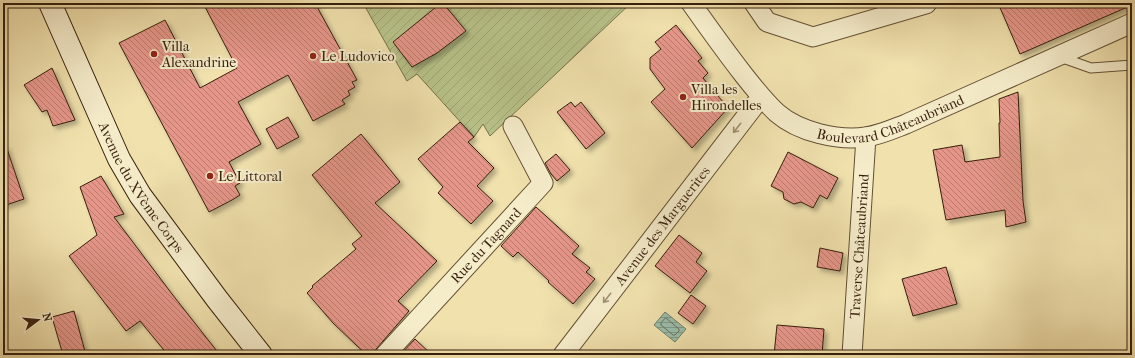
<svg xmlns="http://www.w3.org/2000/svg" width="1135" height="358" viewBox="0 0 1135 358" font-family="'IM FELL French Canon',serif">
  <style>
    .garden { fill: url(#garden-furrows); stroke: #77714b }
    .water { fill: url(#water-rules); stroke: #727e6b }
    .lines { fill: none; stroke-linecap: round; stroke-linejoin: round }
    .shore { stroke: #686e5c; stroke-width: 1 }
    .building { fill: url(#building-back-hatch); stroke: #361f0c; filter: url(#shadow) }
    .service-casing { stroke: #645034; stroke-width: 11 }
    .minor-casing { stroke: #645034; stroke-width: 21 }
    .secondary-casing { stroke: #361f0c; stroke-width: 24 }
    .service { stroke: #f5ecca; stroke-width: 9 }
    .minor { stroke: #f5ecca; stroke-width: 19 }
    .secondary { stroke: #f5ecca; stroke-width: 22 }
    .oneway { stroke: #9f9074 }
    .poi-dot { fill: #8f2418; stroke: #f5ecca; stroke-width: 1.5 }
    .labels { text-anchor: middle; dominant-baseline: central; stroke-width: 4; stroke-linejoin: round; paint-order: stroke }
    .poi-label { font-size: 14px; fill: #361f0c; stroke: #f5ecca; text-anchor: start }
    .street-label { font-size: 14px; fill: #361f0c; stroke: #f5ecca }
  </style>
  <defs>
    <pattern id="garden-furrows" width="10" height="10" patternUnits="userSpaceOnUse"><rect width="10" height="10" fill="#b8c38a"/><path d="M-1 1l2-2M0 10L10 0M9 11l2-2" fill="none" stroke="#9fa776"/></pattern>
    <pattern id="water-rules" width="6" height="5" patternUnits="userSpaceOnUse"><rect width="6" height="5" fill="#9abeab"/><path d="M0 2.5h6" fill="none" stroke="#7e9a8a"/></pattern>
    <pattern id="building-back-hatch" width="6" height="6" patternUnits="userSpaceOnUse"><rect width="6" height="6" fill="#e59689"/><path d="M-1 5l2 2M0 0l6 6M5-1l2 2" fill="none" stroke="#ba7a6e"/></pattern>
    <filter id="shadow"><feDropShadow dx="3.5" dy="3.5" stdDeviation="2" flood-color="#0004"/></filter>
  </defs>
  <rect width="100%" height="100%" fill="#f0e1ad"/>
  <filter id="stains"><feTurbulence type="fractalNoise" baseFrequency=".005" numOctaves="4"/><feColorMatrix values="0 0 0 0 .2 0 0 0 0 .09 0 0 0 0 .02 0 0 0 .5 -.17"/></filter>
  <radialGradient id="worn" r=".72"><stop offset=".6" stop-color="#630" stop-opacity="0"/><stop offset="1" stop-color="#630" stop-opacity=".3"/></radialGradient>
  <path class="garden" d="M363,3H631L490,136L483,124L474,137L417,74L407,81Z"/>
  <path class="water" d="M665,312L686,329L675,342L654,325Z"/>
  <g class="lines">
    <path class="shore" d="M666,318L679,329V331L675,335H673L661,325V323Z"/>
  </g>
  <g class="building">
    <path d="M203,3H315L357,80L352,82L355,87L348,91L350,95L342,100L345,104L313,121L288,75L238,102L261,144L229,162L240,183L235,186L240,195L232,200L209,212L119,43L165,20L200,88L237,68Z"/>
    <path d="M441,3H443L466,31L437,53L412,67L393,42Z"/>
    <path d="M998,3H1132V5L1020,54Z"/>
    <path d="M676,25L702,58L698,61L708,73L703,78L728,108L692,148L651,102L665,89L650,69V58L661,49L655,42Z"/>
    <path d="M52,68L75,120L53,126L47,110L42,112L24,85Z"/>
    <path d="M1018,92L1023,201L1026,222L1006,227L1005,210L946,220L933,150L962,145L965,162L1000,157L999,123H1000L999,99Z"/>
    <path d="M571,102L575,107L581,102L605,133L586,149L557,112Z"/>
    <path d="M288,117L299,137L277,149L266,129Z"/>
    <path d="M460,122L474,137L468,142L494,168L477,186L493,201L471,224L438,193L443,187L418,159Z"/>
    <path d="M361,134L400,182L375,203L437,261L398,301L409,311L377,348L374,352V355H367L356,345L333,323L307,293L313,287L312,286L356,249L352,244L362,236L312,175Z"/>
    <path d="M3,146H6L24,199L3,206Z"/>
    <path d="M788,152L838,178L827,199L820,195L813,208L801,202L794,204L784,199L783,192L771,186Z"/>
    <path d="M556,154L570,170L557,181L551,174L545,163Z"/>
    <path d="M101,176L124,214L114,217L172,294L220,355H168L140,321L126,331L69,256L97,235L80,187Z"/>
    <path d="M536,207L579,246L572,254L590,268L586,272L595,279L573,304L548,282L549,281L518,252L513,257L501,246Z"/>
    <path d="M679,235L702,253L696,262L707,271L690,293L655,266Z"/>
    <path d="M820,248L843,253L840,271L817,267Z"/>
    <path d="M946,267L957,304L913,316L902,279Z"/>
    <path d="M691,295L706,306L693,324L678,313Z"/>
    <path d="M74,311L86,355H63L52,317Z"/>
    <path d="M777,325L824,329L822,355H774Z"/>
    <path d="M415,339L432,355H400Z"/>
  </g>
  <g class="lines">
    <g class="service-casing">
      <path id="service" d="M1060,57L1091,68L1132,65"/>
    </g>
    <g class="minor-casing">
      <g id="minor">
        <path id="s1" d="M691,3C708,27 725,51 743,74C754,88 764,101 777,113C799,132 838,141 866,137C880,135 893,129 906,124L1132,23"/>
        <path d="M754,3L767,22L813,37L926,4L927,3"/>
        <path id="s2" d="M385,355L543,183L513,126"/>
        <path id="s3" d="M563,355L761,97"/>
        <path id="s4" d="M852,355L866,137"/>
      </g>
    </g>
    <g class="secondary-casing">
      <g id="secondary">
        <path id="s5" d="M50,3L119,159L140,195L217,299L261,355"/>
      </g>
    </g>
    <use href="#service" class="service"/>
    <use href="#minor" class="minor"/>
    <use href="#secondary" class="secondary"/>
  </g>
  <defs><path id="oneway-shaft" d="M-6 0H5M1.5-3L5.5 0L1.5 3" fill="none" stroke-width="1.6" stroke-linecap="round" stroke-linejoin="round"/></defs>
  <g class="oneway">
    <use href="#oneway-shaft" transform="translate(737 128) rotate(128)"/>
    <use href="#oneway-shaft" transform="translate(607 298) rotate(128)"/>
  </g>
  <g class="poi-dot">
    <circle cx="154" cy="54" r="4"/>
    <circle cx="313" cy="56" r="4"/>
    <circle cx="683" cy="97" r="4"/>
    <circle cx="210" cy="176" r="4"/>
  </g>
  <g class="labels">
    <g class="poi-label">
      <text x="162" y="46">Villa<tspan x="162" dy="16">Alexandrine</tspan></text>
      <text x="321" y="56">Le Ludovico</text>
      <text x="691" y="89">Villa les<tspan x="691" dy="16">Hirondelles</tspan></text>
      <text x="218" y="176">Le Littoral</text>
    </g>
    <g class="street-label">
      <text stroke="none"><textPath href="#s1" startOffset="262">Boulevard Châteaubriand</textPath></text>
      <text stroke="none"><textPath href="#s5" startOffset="206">Avenue du XVème Corps</textPath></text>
      <text stroke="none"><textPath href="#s3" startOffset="163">Avenue des Marguerites</textPath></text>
      <text stroke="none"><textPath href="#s2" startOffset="149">Rue du Tagnard</textPath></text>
      <text stroke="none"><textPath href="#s4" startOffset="109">Traverse Châteaubriand</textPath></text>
    </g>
  </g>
  <rect width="1135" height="358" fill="none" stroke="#f0e1ad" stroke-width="16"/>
  <rect x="4" y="4" width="1127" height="350" fill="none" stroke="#361f0c" stroke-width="2"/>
  <rect x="8" y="8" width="1119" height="342" fill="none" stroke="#361f0c"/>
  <g transform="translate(38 320) rotate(74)" stroke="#f5ecca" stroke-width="3" paint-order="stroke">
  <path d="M0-3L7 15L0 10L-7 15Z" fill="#361f0c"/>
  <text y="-6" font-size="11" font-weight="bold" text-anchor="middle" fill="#361f0c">N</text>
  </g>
  <rect width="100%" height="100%" filter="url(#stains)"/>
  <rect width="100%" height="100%" fill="url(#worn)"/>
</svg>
